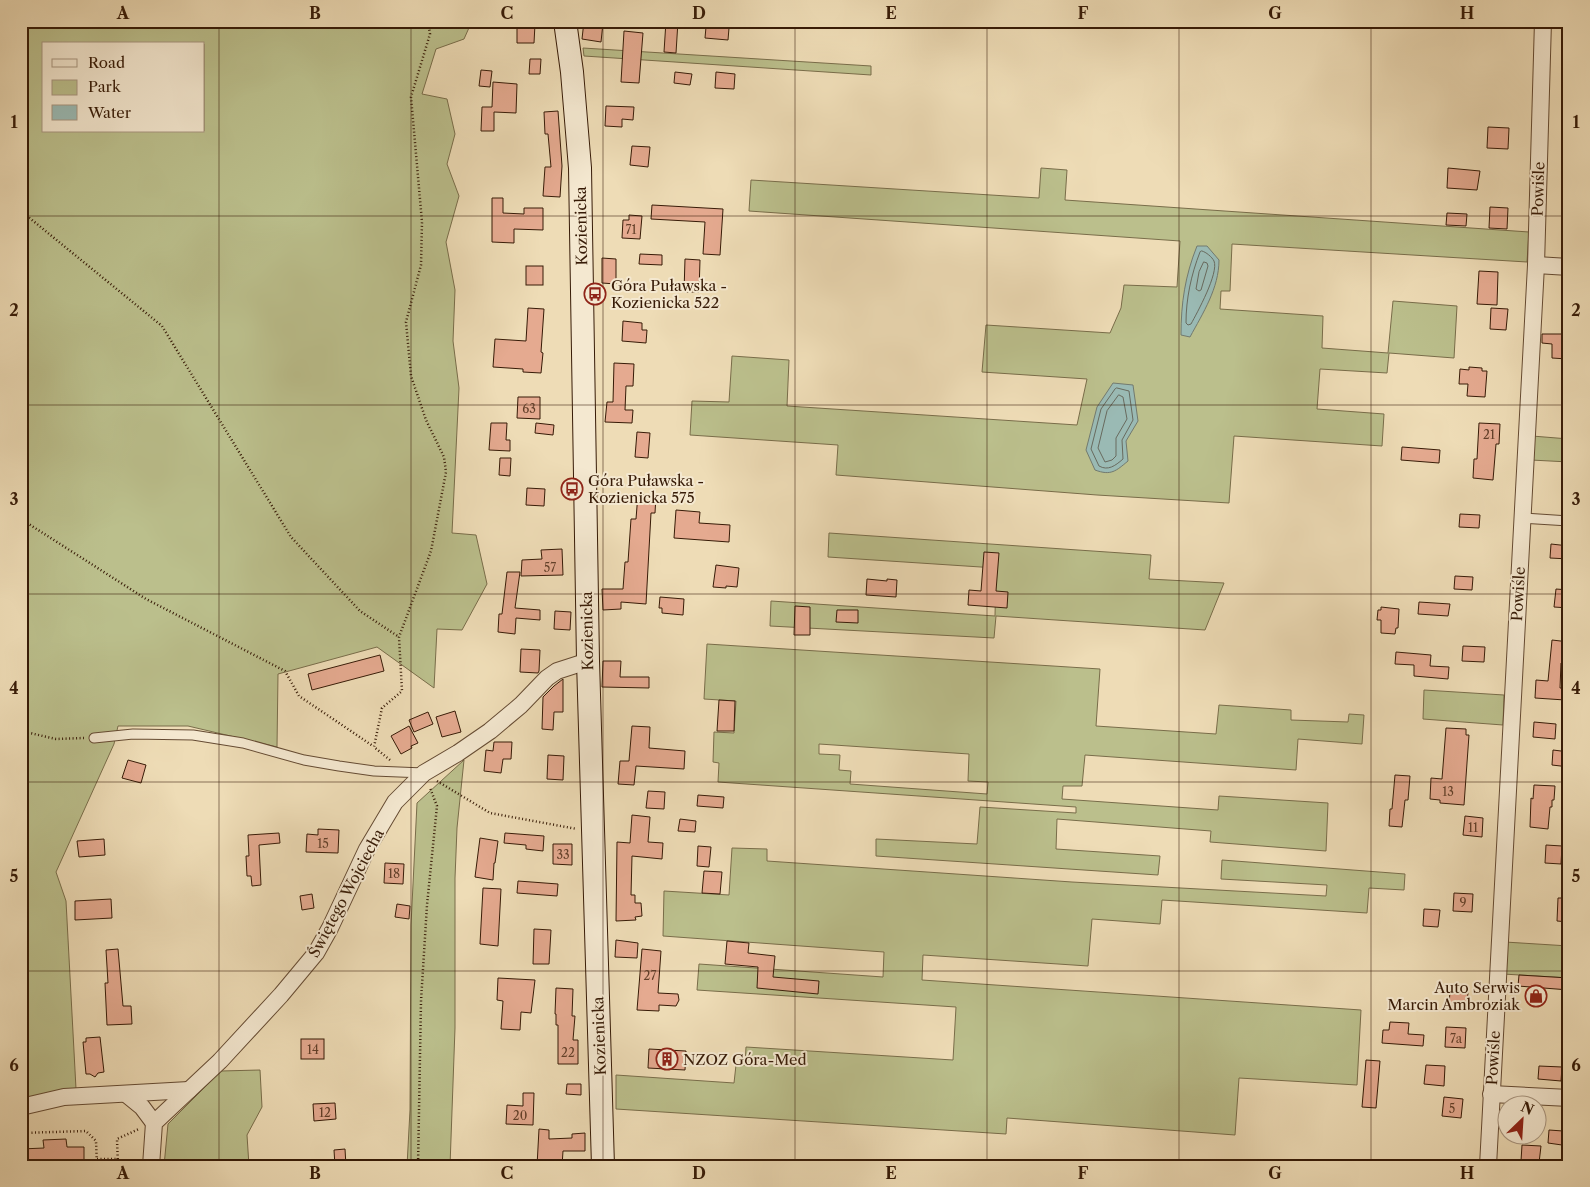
<svg xmlns="http://www.w3.org/2000/svg" width="1590" height="1187" viewBox="0 0 1590 1187" font-family="'Libre Caslon Text',serif">
  <style>
    .green { fill: #bbbf8c; stroke: #796d4a; fill-rule: evenodd }
    .water { fill: #9abab4; stroke: #727a6f }
    .lines { fill: none; stroke-linecap: round; stroke-linejoin: round }
    .shore { stroke: #686a5e; stroke-width: 1 }
    .building { fill: #e5aa90; stroke: #371b07 }
    .service-casing { stroke: #654b33; stroke-width: 11 }
    .minor-casing { stroke: #654b33; stroke-width: 18 }
    .secondary-casing { stroke: #371b07; stroke-width: 24 }
    .path { stroke: #371b07; stroke-width: 2.5; stroke-dasharray: 1 2.5; stroke-linecap: butt }
    .service { stroke: #f4e8d0; stroke-width: 9 }
    .minor { stroke: #f4e8d0; stroke-width: 16 }
    .secondary { stroke: #f4e8d0; stroke-width: 22 }
    .grid { fill: none; stroke: #371b07; stroke-width: 1; stroke-opacity: 0.55 }
    .labels { text-anchor: middle; dominant-baseline: central; stroke-width: 4; stroke-linejoin: round; paint-order: stroke }
    .number-label { font-size: 12px; fill: #623f29 }
    .street-label { font-size: 15px; fill: #371b07; stroke: #f4e8d0 }
    .poi-label { font-size: 15px; fill: #371b07; stroke: #f4e8d0; text-anchor: start }
    .neatline { fill: none; stroke: #371b07; stroke-width: 2 }
    .grid-label { font-size: 16px; text-anchor: middle; font-weight: bold; fill: #371b07 }
  </style>
  <rect width="100%" height="100%" fill="#eedcb6"/>
  <filter id="stains"><feTurbulence type="fractalNoise" baseFrequency=".004" numOctaves="4"/><feColorMatrix values="0 0 0 0 .2 0 0 0 0 .09 0 0 0 0 .02 0 0 0 .5 -.17"/></filter>
  <radialGradient id="worn" r=".72"><stop offset=".6" stop-color="#630" stop-opacity="0"/><stop offset="1" stop-color="#630" stop-opacity=".3"/></radialGradient>
  <g class="green">
    <path d="M21,21H472L464,39L436,49L422,94L447,99L455,134L447,164L459,196L446,242L455,290L453,341L459,388L452,533L476,535L487,584L462,630L437,629L434,688L377,647L278,674L277,747L188,726H118L114,744L56,872L66,901L76,1089L21,1102ZM44,44H204V131H44Z"/>
    <path d="M583,48L871,66V75L584,56Z"/>
    <path d="M1041,168L1067,170L1065,200L1529,232L1527,262L1232,244L1230,291H1221L1220,309L1323,316L1322,348L1388,353L1393,301L1457,306L1454,358L1389,353L1387,373L1320,369L1317,409L1384,414L1382,446L1234,436L1229,503L1097,495L836,475L838,445L690,435L692,401L729,402L732,356L789,360L787,406L1077,425L1087,379L982,372L986,325L1110,333L1121,308L1124,285L1177,287L1180,241L749,211L751,180L1039,198Z"/>
    <path d="M1532,436L1569,439V462L1531,460Z"/>
    <path d="M829,533L1151,555L1149,579L1224,583L1205,630L996,616L994,638L770,626L771,601L995,616L996,568L828,557Z"/>
    <path d="M707,644L1100,669L1096,726L1216,734L1219,705L1291,710V720L1348,722L1349,714L1364,715L1362,744L1298,739L1296,770L1085,755L1082,786H1063L1062,799L1218,810L1219,796L1328,803L1326,851L1210,842L1211,831L1057,819L1056,849L1160,856L1158,875L876,856V839L977,844L980,807L1076,813V807L718,782L719,763L713,762L714,732L734,733L736,701L704,699ZM819,744L969,754L968,781L988,782L987,794L850,784L851,771L839,770L840,755L819,754Z"/>
    <path d="M1424,690L1504,695L1503,725L1423,719Z"/>
    <path d="M464,760L457,828L455,878V1028L450,1166H407L410,1110L411,925L417,803Z"/>
    <path d="M732,848L767,849V861L1072,882L1326,896L1327,885L1221,879L1222,860L1405,874L1404,890L1369,888L1367,913L1162,900L1160,924L1092,919L1088,966L923,955L922,980L1361,1010L1357,1085L1239,1078L1235,1135L1007,1118L1006,1134L616,1109V1075L734,1083L736,1065H745L746,1047L953,1060L956,1007L697,990L699,964L883,977L884,952L663,936L664,891L729,895Z"/>
    <path d="M1505,942L1569,946V978L1503,974Z"/>
    <path d="M260,1070L262,1107L247,1135L249,1166H164L168,1124L221,1071Z"/>
  </g>
  <g class="water">
    <path d="M1197,246H1207L1219,260C1219,288 1203,313 1190,337L1181,335C1181,303 1185,276 1197,246Z"/>
    <path d="M1113,383L1133,385L1138,421L1126,441L1128,461C1116,471 1111,476 1095,470L1086,450L1097,407Z"/>
  </g>
  <g class="lines">
    <g class="shore">
      <path d="M1202,251C1206,252 1212,257 1214,261C1219,273 1197,313 1191,324L1188,325L1186,323C1186,299 1191,275 1200,252Z"/>
      <path d="M1204,262L1207,263L1208,266L1201,290L1199,291L1196,289L1199,272Z"/>
      <path d="M1117,388L1129,391L1133,420L1122,440L1123,459C1115,466 1108,471 1099,466L1091,449L1101,409L1115,389Z"/>
      <path d="M1119,395L1123,397L1127,419L1116,438V456L1112,460L1105,462L1098,448L1107,411Z"/>
    </g>
  </g>
  <g class="building">
    <path d="M584,21L603,23L601,42L582,39Z"/>
    <path d="M666,21H678L676,53L664,52Z"/>
    <path d="M517,23L535,24L534,43H517Z"/>
    <path d="M706,27L729,28L728,40L705,38Z"/>
    <path d="M624,31L643,33L639,83L621,82Z"/>
    <path d="M530,59H541L540,74H529Z"/>
    <path d="M481,70L492,71L490,87L479,86Z"/>
    <path d="M675,72L692,74L690,85L674,83Z"/>
    <path d="M716,72L735,74L734,89L715,88Z"/>
    <path d="M493,82L517,84L516,113L494,112V131H481L482,107H492Z"/>
    <path d="M606,106L634,107L633,120L622,119V127L605,126Z"/>
    <path d="M558,111L562,166L560,197L543,196L545,167H551L548,134H545L544,112Z"/>
    <path d="M1488,127L1509,128L1508,149L1487,148Z"/>
    <path d="M632,146L650,147L648,167L630,165Z"/>
    <path d="M1448,168L1480,171L1477,190L1447,188Z"/>
    <path d="M492,198H503V213L524,214V208H543V230L514,229V243L492,242Z"/>
    <path d="M652,205L723,209L720,255L703,254L705,222L651,219Z"/>
    <path d="M1490,207L1508,208L1507,229L1489,228Z"/>
    <path d="M1447,213L1467,214L1466,226L1446,225Z"/>
    <path d="M629,215L642,216L640,239L622,238L623,220H629Z"/>
    <path d="M640,254L662,255V265L639,264Z"/>
    <path d="M602,258L616,259V284L602,283Z"/>
    <path d="M685,259L700,260L699,292H684Z"/>
    <rect x="526" y="266" width="17" height="19"/>
    <path d="M1479,271L1498,272L1497,305L1477,304Z"/>
    <path d="M528,308L544,309L541,352L543,353L541,373L523,372V369L493,367L495,339L526,341Z"/>
    <path d="M1491,308L1508,309L1506,330L1490,329Z"/>
    <path d="M623,321L642,323V330H647L646,343L622,341Z"/>
    <path d="M1542,334H1563L1562,343H1568L1567,359L1552,358V344L1542,343Z"/>
    <path d="M614,363L634,364L633,386H626L625,410H633L632,423L605,422L607,402H613Z"/>
    <path d="M1469,367L1482,368V371H1487L1485,397L1467,396L1468,384H1459L1460,369L1469,370Z"/>
    <path d="M518,397H540V419L517,418Z"/>
    <path d="M491,423H507L506,440H510V451L489,450Z"/>
    <path d="M536,423L554,425L553,435L535,433Z"/>
    <path d="M1479,423L1500,424L1499,444H1496L1493,480L1473,478L1474,459H1477Z"/>
    <path d="M637,432L650,433L648,458L635,457Z"/>
    <path d="M1402,447L1440,450L1439,463L1401,460Z"/>
    <path d="M500,458H511L510,476L499,475Z"/>
    <path d="M527,488L545,489L544,506L526,505Z"/>
    <path d="M638,494L656,496L655,513H651L646,604L621,602V609L603,610L602,589H623L625,562H628L631,519H636Z"/>
    <path d="M676,510L700,512L699,523L730,525L729,542L674,538Z"/>
    <path d="M1460,514L1480,515L1479,528L1459,527Z"/>
    <path d="M1551,544L1569,546V559L1550,558Z"/>
    <path d="M562,549L563,575L521,576L522,560L542,559L541,550Z"/>
    <path d="M984,552L999,553L996,591L1008,592L1007,608L968,605L969,590L981,591Z"/>
    <path d="M716,565L739,568L737,587L726,586V588L713,587Z"/>
    <path d="M507,572H520L515,608L540,610V620L516,618L515,634L498,632L499,614H502Z"/>
    <path d="M1455,576L1473,577L1472,590L1454,589Z"/>
    <path d="M867,579L887,581V579L897,580L896,597L866,595Z"/>
    <path d="M1556,589L1569,590V608L1554,607Z"/>
    <path d="M660,597L684,599L683,615L662,613V608H659Z"/>
    <path d="M1419,602L1450,604L1448,616L1418,614Z"/>
    <path d="M795,606L810,607V635H794Z"/>
    <path d="M1381,607L1399,609L1398,628H1396L1395,634L1381,633V620H1377L1378,610H1381Z"/>
    <path d="M837,610H858V623L836,622Z"/>
    <path d="M555,611L571,612L570,630L554,629Z"/>
    <path d="M1552,640L1569,642V663H1561L1560,688H1565V700L1535,698L1536,680L1548,681Z"/>
    <path d="M1463,646L1485,647L1484,662L1462,661Z"/>
    <path d="M521,649L540,650L539,671L538,673L520,672Z"/>
    <path d="M1396,652L1431,655L1430,666L1449,667L1448,679L1414,676V665L1395,664Z"/>
    <path d="M380,655L384,671L312,690L308,674Z"/>
    <path d="M603,661H621L620,677H649V688L602,687Z"/>
    <path d="M563,679V712H554L553,730L542,729L543,697L554,686Z"/>
    <path d="M719,700L735,701L734,731H717Z"/>
    <path d="M455,711L461,732L442,737L436,717Z"/>
    <path d="M428,712L433,724L414,732L409,720Z"/>
    <path d="M1534,722L1556,724L1555,739L1533,737Z"/>
    <path d="M409,726L418,743L411,746L412,748L401,754L391,736Z"/>
    <path d="M632,726L650,727L649,748L685,751L684,769L636,766L634,785L618,784L620,761H629Z"/>
    <path d="M1446,728L1466,729V735H1469L1464,805L1440,803V800L1430,799L1431,778L1442,779Z"/>
    <path d="M494,742H512L511,759H503L501,773L484,771L486,750L493,751Z"/>
    <path d="M1553,750L1569,752V767L1552,765Z"/>
    <path d="M548,755L564,756L563,780L547,779Z"/>
    <path d="M128,760L146,765L141,783L122,778Z"/>
    <path d="M1395,775L1410,776L1408,800H1405L1402,827L1389,826L1390,809H1392Z"/>
    <path d="M1534,785L1555,786L1554,800H1552V807H1550L1548,829L1530,827L1531,798L1533,799Z"/>
    <path d="M648,791L665,792L664,809L646,808Z"/>
    <path d="M698,795L724,797L723,808L697,806Z"/>
    <path d="M632,815L650,817L648,842L663,843L662,859L632,856L631,895H635V903H641L642,916L635,917L636,920L616,921L617,842L630,843Z"/>
    <path d="M1465,816L1483,818L1482,837L1463,835Z"/>
    <path d="M680,819L696,821L695,832L678,831Z"/>
    <path d="M318,829L339,830L338,853L306,852L307,834L318,835Z"/>
    <path d="M279,833L280,843L259,845L261,885L252,886L251,876H247L246,856H249L248,835Z"/>
    <path d="M505,833L544,836L543,851L526,849V845L504,843Z"/>
    <path d="M480,838L498,841L495,863H494L493,880L475,877Z"/>
    <path d="M104,839L105,855L79,857L77,841Z"/>
    <path d="M553,844H572V865L553,864Z"/>
    <path d="M1546,845L1562,846L1561,864L1545,863Z"/>
    <path d="M698,846L711,847L709,867L697,866Z"/>
    <path d="M385,863L404,864L403,884L384,883Z"/>
    <path d="M704,871L722,872L720,894L702,893Z"/>
    <path d="M518,881L558,884L557,896L517,893Z"/>
    <path d="M483,888L501,889L498,946L480,944Z"/>
    <path d="M1454,893L1473,894L1472,912L1453,911Z"/>
    <path d="M312,894L314,908L302,910L300,896Z"/>
    <path d="M1558,898H1569V922L1557,921Z"/>
    <path d="M111,899L112,918L75,920V901Z"/>
    <path d="M397,904L410,906L409,919L395,917Z"/>
    <path d="M1424,909L1440,910L1438,927L1423,926Z"/>
    <path d="M534,929L551,930L549,964H533Z"/>
    <path d="M616,940L638,943L637,958L615,957Z"/>
    <path d="M727,941L749,943L748,953L775,956L773,977L819,981L818,994L757,988L758,967L725,964Z"/>
    <path d="M118,949L123,1006H131L132,1024L107,1025L105,983H108L106,950Z"/>
    <path d="M642,949L661,951L658,993L678,994L679,1000L676,1006L659,1005V1011L637,1010Z"/>
    <path d="M1519,975L1569,978V990L1518,986Z"/>
    <path d="M498,978L535,980L531,1013L521,1012L520,1030L501,1029L503,1001L497,1000Z"/>
    <path d="M556,988L573,989L572,1016H575L573,1040H578V1064H558V1025H556V1014H555Z"/>
    <path d="M1450,991L1468,992L1467,1007L1449,1006Z"/>
    <path d="M1390,1022L1409,1023L1408,1034L1424,1035L1423,1046L1382,1043L1383,1030H1389Z"/>
    <path d="M1446,1027L1466,1028L1465,1048L1445,1047Z"/>
    <path d="M100,1037L104,1072L98,1073L95,1077L90,1074H86L83,1042H86V1038Z"/>
    <rect x="301" y="1039" width="23" height="20"/>
    <path d="M649,1049L686,1051L685,1070L648,1068Z"/>
    <path d="M1366,1060L1380,1061L1376,1108L1362,1107Z"/>
    <path d="M1426,1065L1445,1066L1444,1086L1424,1084Z"/>
    <path d="M1539,1066L1562,1067L1561,1081L1538,1079Z"/>
    <path d="M567,1084H581V1095L566,1094Z"/>
    <path d="M523,1093H534L533,1125L506,1124L507,1105L523,1106Z"/>
    <path d="M1444,1097L1463,1099L1461,1118L1442,1116Z"/>
    <path d="M335,1103L336,1119L314,1121L313,1104Z"/>
    <path d="M539,1129L549,1130V1139L572,1138V1134L585,1133V1151H563L562,1166H537Z"/>
    <path d="M1549,1130L1563,1131L1562,1145L1548,1143Z"/>
    <path d="M66,1139L67,1147H84V1166H21V1149L44,1148L43,1140Z"/>
    <path d="M1522,1145L1541,1146L1539,1163L1521,1161Z"/>
    <path d="M345,1149L346,1166H335L334,1150Z"/>
  </g>
  <g class="lines">
    <g class="service-casing">
      <g id="service">
        <path d="M1522,518L1569,521"/>
        <path d="M94,738L133,734L193,735L243,743L304,760L339,766L374,771L424,773"/>
      </g>
    </g>
    <g class="minor-casing">
      <g id="minor">
        <path d="M1536,265L1569,267"/>
        <path d="M126,1094L142,1107L154,1123"/>
        <path d="M1491,1094L1569,1098"/>
        <path d="M21,1107L64,1097L189,1090"/>
        <path d="M151,1166L154,1123L220,1061L281,995L316,953L330,928L367,849L395,802L424,773L458,753L490,731L521,705L547,678L557,671L588,661"/>
        <path d="M1488,1166L1536,265L1543,21"/>
      </g>
    </g>
    <g class="secondary-casing">
      <path id="secondary" d="M565,21L572,72L580,168L588,661L603,1166"/>
    </g>
    <g class="path">
      <path d="M21,211L162,326L291,537L360,611L399,637"/>
      <path d="M21,519L146,599L285,671L299,696L373,746"/>
      <path d="M21,731L56,739L84,738"/>
      <path d="M390,760L374,747L382,708L402,691L399,637L431,551L446,472L444,457L426,420L411,376L406,322L421,265L422,222L411,97L430,34L428,21"/>
      <path d="M437,781L490,813L577,829"/>
      <path d="M21,1133L86,1131L96,1141L97,1166"/>
      <path d="M97,1159H118"/>
      <path d="M118,1166L117,1139L139,1129"/>
      <path d="M418,1166L421,1001L427,905L437,806L430,788"/>
    </g>
    <use href="#service" class="service"/>
    <use href="#minor" class="minor"/>
    <use href="#secondary" class="secondary"/>
  </g>
  <path class="grid" d="M219,21V1166M411,21V1166M603,21V1166M795,21V1166M987,21V1166M1179,21V1166M1371,21V1166M21,216H1569M21,405H1569M21,594H1569M21,782H1569M21,971H1569"/>
  <defs>
    <g id="bus-ring" transform="scale(1.125)"><circle r="9.5" fill="#f4e8d0" stroke="#8f2418" stroke-width="1.5"/><path d="M-5-6H5V4H4V6H2V4H-2V6H-4V4H-5ZM-3.5-4V0h7V-4ZM-3.5 1.2v1.5H-2V1.2ZM2 1.2v1.5H3.5V1.2Z" fill="#8f2418"/></g>
    <g id="shop-ring" transform="scale(1.125)"><circle r="9.5" fill="#f4e8d0" stroke="#8f2418" stroke-width="1.5"/><path d="M-5-2.5h2.3a2.7 3.5 0 0 1 5.4 0H5L5.5 6h-11ZM-1.5-2.5h3a1.5 2.3 0 0 0-3 0Z" fill="#8f2418"/></g>
    <g id="building-ring" transform="scale(1.125)"><circle r="9.5" fill="#f4e8d0" stroke="#8f2418" stroke-width="1.5"/><path d="M-4-6H4V6H1V3H-1V6H-4ZM-2.5-4.3h1.7v1.8h-1.7ZM.8-4.3h1.7v1.8H.8ZM-2.5-1h1.7V.8h-1.7ZM.8-1h1.7V.8H.8Z" fill="#8f2418"/></g>
  </defs>
  <g fill-rule="evenodd">
    <use href="#bus-ring" x="595" y="294"/>
    <use href="#bus-ring" x="572" y="489"/>
    <use href="#shop-ring" x="1536" y="996"/>
    <use href="#building-ring" x="667" y="1059"/>
  </g>
  <g class="labels">
    <g class="number-label">
      <text x="631" y="229">71</text>
      <text x="529" y="408">63</text>
      <text x="1489" y="434">21</text>
      <text x="550" y="567">57</text>
      <text x="1448" y="791">13</text>
      <text x="1473" y="827">11</text>
      <text x="323" y="843">15</text>
      <text x="563" y="854">33</text>
      <text x="394" y="873">18</text>
      <text x="1463" y="902">9</text>
      <text x="650" y="975">27</text>
      <text x="1456" y="1038">7a</text>
      <text x="313" y="1049">14</text>
      <text x="568" y="1052">22</text>
      <text x="1452" y="1108">5</text>
      <text x="325" y="1112">12</text>
      <text x="520" y="1115">20</text>
    </g>
    <g class="street-label">
      <text transform="translate(1538 189) rotate(-88)">Powiśle</text>
      <text transform="translate(581 226) rotate(-91)">Kozienicka</text>
      <text transform="translate(1518 594) rotate(-87)">Powiśle</text>
      <text transform="translate(587 631) rotate(-91)">Kozienicka</text>
      <text transform="translate(346 893) rotate(-62)">Świętego Wojciecha</text>
      <text transform="translate(599 1036) rotate(-92)">Kozienicka</text>
      <text transform="translate(1493 1058) rotate(-87)">Powiśle</text>
    </g>
    <g class="poi-label">
      <text x="611" y="285">Góra Puławska -<tspan x="611" dy="17">Kozienicka 522</tspan></text>
      <text x="588" y="480">Góra Puławska -<tspan x="588" dy="17">Kozienicka 575</tspan></text>
      <text x="1520" y="987" text-anchor="end">Auto Serwis<tspan x="1520" dy="17">Marcin Ambroziak</tspan></text>
      <text x="683" y="1059">NZOZ Góra-Med</text>
    </g>
  </g>
  <rect width="1590" height="1187" fill="none" stroke="#eedcb6" stroke-width="55"/>
  <rect x="42" y="42" width="162" height="90" fill="#f4e8d0" stroke="#a89680"/>
  <rect x="52" y="59" width="25" height="8" fill="#f4e8d0" stroke="#a89680"/>
  <text x="88" y="68" font-size="15" fill="#371b07">Road</text>
  <rect x="52" y="80" width="25" height="15" fill="#bbbf8c" stroke="#a89680"/>
  <text x="88" y="92" font-size="15" fill="#371b07">Park</text>
  <rect x="52" y="105" width="25" height="15" fill="#9abab4" stroke="#a89680"/>
  <text x="88" y="118" font-size="15" fill="#371b07">Water</text>
  <g transform="translate(1522 1120) rotate(25)"><circle r="24" fill="#f4e8d0" stroke="#a89680"/>
  <path d="M0-4L9 19L0 12L-9 19Z" fill="#8f2418"/>
  <text y="-8" font-size="14" font-weight="bold" text-anchor="middle" fill="#371b07">N</text>
  </g>
  <rect x="28" y="28" width="1534" height="1132" class="neatline"/>
  <g class="grid-label">
    <text x="123" y="19">A</text>
    <text x="315" y="19">B</text>
    <text x="507" y="19">C</text>
    <text x="699" y="19">D</text>
    <text x="891" y="19">E</text>
    <text x="1083" y="19">F</text>
    <text x="1275" y="19">G</text>
    <text x="1467" y="19">H</text>
    <text x="14" y="128">1</text>
    <text x="1576" y="128">1</text>
    <text x="14" y="316">2</text>
    <text x="1576" y="316">2</text>
    <text x="14" y="505">3</text>
    <text x="1576" y="505">3</text>
    <text x="14" y="694">4</text>
    <text x="1576" y="694">4</text>
    <text x="14" y="882">5</text>
    <text x="1576" y="882">5</text>
    <text x="14" y="1071">6</text>
    <text x="1576" y="1071">6</text>
    <text x="123" y="1179">A</text>
    <text x="315" y="1179">B</text>
    <text x="507" y="1179">C</text>
    <text x="699" y="1179">D</text>
    <text x="891" y="1179">E</text>
    <text x="1083" y="1179">F</text>
    <text x="1275" y="1179">G</text>
    <text x="1467" y="1179">H</text>
  </g>
  <rect width="100%" height="100%" filter="url(#stains)"/>
  <rect width="100%" height="100%" fill="url(#worn)"/>
</svg>
